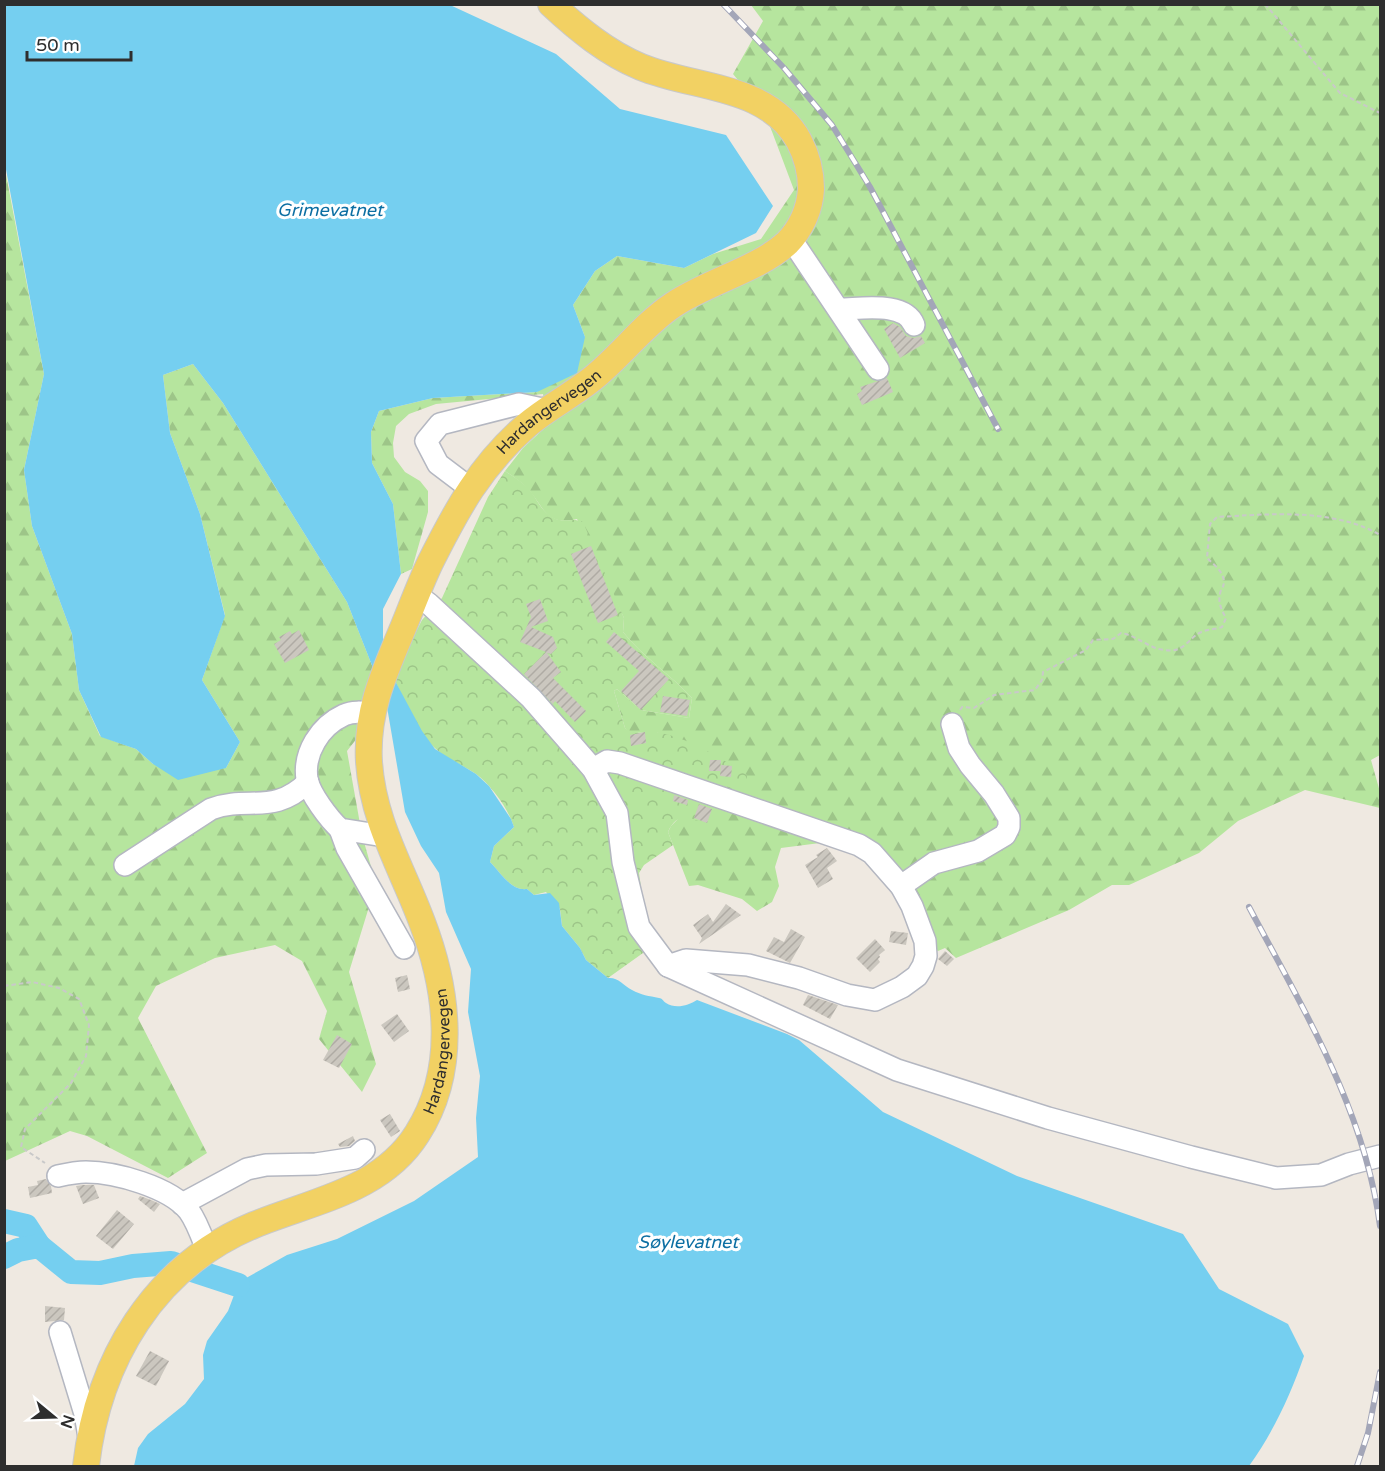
<svg xmlns="http://www.w3.org/2000/svg" width="1385" height="1471" viewBox="0 0 1385 1471" font-family="'Varela Round',sans-serif">
  <style>
    .forest { fill: url(#forest-firs) }
    .park { fill: url(#park-crowns) }
    .water { fill: #75cff0 }
    .lines { fill: none; stroke-linecap: round; stroke-linejoin: round }
    .river { stroke: #75cff0; stroke-width: 24 }
    .building { fill: url(#building-hatch) }
    .minor-casing { stroke: #b4b7c1; stroke-width: 24 }
    .major-casing { stroke: #c9c9c9; stroke-width: 28 }
    .path { stroke: #c9c9c9; stroke-width: 2; stroke-dasharray: 4.5 3; stroke-linecap: butt }
    .minor { stroke: #fff; stroke-width: 21 }
    .major { stroke: #f2d163; stroke-width: 26 }
    .rail-casing { stroke: #a3a6b8; stroke-width: 6 }
    .rail { stroke: #fff; stroke-width: 4; stroke-dasharray: 11; stroke-linecap: butt }
    .labels { text-anchor: middle; dominant-baseline: central; stroke-width: 6; stroke-linejoin: round; paint-order: stroke }
    .street-label { font-size: 16px; fill: #2e2e2e; stroke: #fff }
    .water-label { font-size: 18px; font-style: italic; fill: #0d6fa3; stroke: #fff }
  </style>
  <defs>
    <pattern id="forest-firs" width="22" height="20" patternUnits="userSpaceOnUse" patternTransform="scale(1.5)"><rect width="22" height="20" fill="#b6e59e"/><path d="M5 1l3.5 6h-7zM16 11l3.5 6h-7z" fill="#9dc588"/></pattern>
    <pattern id="park-crowns" width="20" height="18" patternUnits="userSpaceOnUse" patternTransform="scale(1.5)"><rect width="20" height="18" fill="#b6e59e"/><path d="M2 6a3 3 0 1 1 6 0M12 15a3 3 0 1 1 6 0" fill="none" stroke="#9dc588"/></pattern>
    <pattern id="building-hatch" width="6" height="6" patternUnits="userSpaceOnUse" patternTransform="scale(1.5)"><rect width="6" height="6" fill="#cbc7bf"/><path d="M-1 1l2-2M0 6l6-6M5 7l2-2" fill="none" stroke="#afaba4"/></pattern>
  </defs>
  <rect width="100%" height="100%" fill="#efe9e1"/>
  <g class="forest">
    <path d="M751,5H1380V755L1371,760L1380,792V808L1305,790L1238,821L1199,853L1129,885H1112L1069,910L956,958L945,948L938,951L931,946L925,923L846,835L820,843L781,848L775,867L779,886L772,902L757,911L742,899L698,885L689,886L668,832L671,826L679,818L719,808L745,797L657,732H629L625,728L614,691L617,689L641,710L689,718L692,698C670,674 643,657 623,632L624,618L577,519C545,526 545,508 528,489C522,482 512,476 505,471L523,448L549,424L543,394L436,404L409,414L396,426L393,443L394,457L405,472L420,481L428,491V512L412,569L401,574L393,504L372,463L371,432L379,411L433,398L537,392L585,337L573,305L595,271L617,256L684,268L713,254L761,239L794,190L765,113L733,74L763,21Z"/>
    <path d="M4,164L44,374L24,470L32,526L72,634L79,690L100,736L136,749L153,764L226,768L240,742L202,680L225,615L200,514L170,433L163,375L193,364L223,403L347,602L386,701L347,751L362,835L376,884L349,972L376,1064L362,1092L319,1039L327,1011L302,961L275,945L215,958L156,986L138,1018L207,1153L168,1178L87,1136L70,1131L5,1161Z"/>
  </g>
  <path class="park" d="M505,471C512,476 521,481 528,488C537,498 540,510 552,517C563,524 572,517 583,522L624,618L623,632C643,657 670,674 692,698L689,718L641,710L617,689L614,691L625,728C634,735 646,731 657,732C689,738 721,758 747,775L745,797L719,808L711,826C693,819 678,809 668,832L673,845L644,865L639,873L641,887L633,888L657,943L608,978L586,960L580,948L562,926L560,909L546,892L534,895L527,889C511,891 501,873 490,862L494,846L514,827C508,808 491,785 476,774C463,765 447,760 436,749C417,733 404,698 393,677L422,620L442,598L488,497Z"/>
  <path class="water" d="M4,5H450L556,54L620,109L726,135L773,206L756,233L684,268L617,256L595,271L573,305L585,337L577,373L537,392L433,398L379,411L371,432L372,463L393,504L401,574L383,609V648L393,677L422,731L435,749L476,774L489,786L511,819L514,827L494,846L490,862C501,873 511,891 527,889L534,895L550,893L559,903L562,926L580,948L586,960L608,978C618,977 623,985 632,990C641,995 649,996 659,998C662,998 663,1001 666,1003C675,1009 688,1006 697,1000L787,1034L799,1040L883,1112L1017,1176L1183,1234L1219,1289L1288,1324L1304,1356C1291,1394 1273,1433 1249,1466H134L138,1448L148,1434L185,1404L204,1379L203,1355L207,1341L228,1311L239,1282L287,1255L337,1239L414,1201L478,1157L476,1118L480,1076L468,1012L471,969L446,912L439,873L421,846L405,812L386,701L347,602L223,403L193,364L163,375L170,433L200,514L225,616L202,680L240,742L226,768L178,780L153,764L136,749L101,737L79,690L72,634L32,526L24,470L44,374L5,164Z"/>
  <g class="lines">
    <g class="river">
      <path d="M4,1221L26,1226L39,1246"/>
      <path d="M4,1257L18,1250L39,1246L71,1272L100,1273L133,1266L171,1263L238,1285"/>
    </g>
  </g>
  <g class="building">
    <path d="M893,323L900,327L906,336L914,338L921,336L925,343L900,358L884,329Z"/>
    <path d="M887,378L893,392L862,405L857,394L862,391L860,387Z"/>
    <path d="M591,546L618,615L598,623L571,554Z"/>
    <path d="M540,599L548,621L531,627L553,637L557,648L551,654L547,653L561,672L553,678L586,711L575,722L555,701L553,704L524,674L546,652L520,642L531,617L526,604Z"/>
    <path d="M299,630L309,650L285,663L274,644L281,640L279,637L290,631L292,634Z"/>
    <path d="M614,632L669,679L641,710L621,691L639,671L606,642Z"/>
    <path d="M663,696L690,700L687,716L660,712Z"/>
    <path d="M645,732L646,743L631,746L630,735Z"/>
    <path d="M710,760H721L720,771H709Z"/>
    <path d="M721,765L732,766L731,777L720,776Z"/>
    <path d="M674,795L688,800L687,805L673,801Z"/>
    <path d="M699,804L712,809L707,823L694,818Z"/>
    <path d="M827,848L837,861L827,868L833,879L818,888L805,865L818,857L816,855Z"/>
    <path d="M726,904L741,915L699,944L702,938L693,925L708,914L713,922Z"/>
    <path d="M791,929L805,937L790,963L766,951L774,937L784,942Z"/>
    <path d="M891,931L908,933L906,945L889,942Z"/>
    <path d="M875,939L885,950L879,955L880,957L878,959L880,962L870,972L856,958Z"/>
    <path d="M945,951L954,959L947,966L938,959Z"/>
    <path d="M407,975L410,989L398,992L395,978Z"/>
    <path d="M808,995L838,1005L830,1019L803,1005Z"/>
    <path d="M397,1014L409,1031L394,1042L381,1025Z"/>
    <path d="M337,1035L352,1044L339,1068L323,1060Z"/>
    <path d="M390,1114L400,1131L391,1137L380,1120Z"/>
    <path d="M353,1136L355,1141L349,1146L340,1147L338,1144Z"/>
    <path d="M46,1179L51,1186L52,1193L30,1198L28,1187L38,1185L37,1181Z"/>
    <path d="M83,1185H94L99,1198L83,1204L76,1186Z"/>
    <path d="M140,1196L151,1200L160,1204L154,1212L138,1199Z"/>
    <path d="M117,1210L134,1224L113,1249L96,1236Z"/>
    <path d="M45,1306L65,1308L64,1320L45,1322Z"/>
    <path d="M150,1351L169,1361L156,1386L136,1376Z"/>
  </g>
  <g class="lines">
    <g class="minor-casing">
      <g id="minor">
        <path d="M791,239L878,369"/>
        <path d="M839,309C861,309 905,301 914,325"/>
        <path d="M471,489L438,464L426,441L440,424L519,404L547,410"/>
        <path d="M417,595L429,604L531,698L593,769L617,813L623,862L639,927L668,966L897,1070L1048,1118L1191,1157L1276,1178L1321,1175L1349,1164L1380,1156"/>
        <path d="M372,713C362,712 353,711 344,715C320,726 303,753 307,779C310,794 329,819 340,829L384,836"/>
        <path d="M593,769L607,761L620,763L859,845L872,853L901,886L912,906L925,941L926,956L923,966L917,976L902,987L875,1000L847,995L799,978L748,965L686,960L668,966"/>
        <path d="M340,829L347,848L404,948"/>
        <path d="M125,865L211,809C249,795 273,816 308,782"/>
        <path d="M901,886L934,863L978,851L1005,835L1009,827V818L994,794L970,765L959,748L952,724"/>
        <path d="M58,1176C67,1174 76,1172 86,1172C115,1172 170,1187 189,1211C197,1222 202,1237 207,1250"/>
        <path d="M182,1204L247,1169L266,1165L316,1164L355,1158L364,1150"/>
        <path d="M60,1332L85,1414L89,1437"/>
      </g>
    </g>
    <g class="major-casing">
      <g id="major">
        <path id="s1" d="M86,1466C98,1361 153,1267 254,1225C312,1201 381,1191 417,1134C458,1070 448,990 422,922C402,868 373,822 369,762C366,712 384,673 403,628C412,606 420,584 430,563C457,509 480,466 527,425C547,408 571,396 592,379C621,356 643,325 673,305C707,282 759,269 787,243C801,229 810,209 811,189C811,172 807,156 799,141C768,84 694,89 641,67C607,53 578,29 551,4"/>
      </g>
    </g>
    <g class="path">
      <path d="M1265,4L1340,93L1380,113"/>
      <path d="M960,710L962,707L974,708L994,695L1035,690L1042,680L1043,672L1086,650L1093,640L1113,639L1121,633C1136,635 1148,648 1164,650C1186,654 1188,636 1204,631C1210,629 1216,629 1222,627L1226,618C1221,609 1217,601 1221,590C1223,587 1224,585 1224,581C1223,571 1213,564 1207,558L1210,524L1217,517C1269,514 1334,508 1380,535"/>
      <path d="M4,986L32,982L59,988L79,999L89,1025L86,1056L71,1083L25,1129L21,1147L45,1163"/>
    </g>
    <use href="#minor" class="minor"/>
    <use href="#major" class="major"/>
    <g class="rail-casing">
      <g id="rail">
        <path d="M723,4L784,68L832,125L870,187L998,429"/>
        <path d="M1249,907C1303,1009 1365,1110 1380,1226"/>
        <path d="M1357,1466L1368,1433L1380,1372"/>
      </g>
    </g>
    <use href="#rail" class="rail"/>
  </g>
  <g class="labels">
    <g class="street-label">
      <text stroke="none"><textPath href="#s1" startOffset="1294">Hardangervegen</textPath></text>
      <text stroke="none"><textPath href="#s1" startOffset="586">Hardangervegen</textPath></text>
    </g>
    <g class="water-label">
      <text x="330" y="210">Grimevatnet</text>
      <text x="688" y="1242">Søylevatnet</text>
    </g>
  </g>
  <rect width="1385" height="1471" fill="none" stroke="#2e2e2e" stroke-width="12"/>
  <g transform="translate(54 1417) rotate(109)" stroke="#ffffff" stroke-width="4.5" paint-order="stroke">
  <path d="M0-4.5L10 22L0 15L-10 22Z" fill="#2e2e2e"/>
  <text y="-9" font-size="16" font-weight="bold" text-anchor="middle" fill="#2e2e2e">N</text>
  </g>
  <path d="M27 51v9h104v-9" fill="none" stroke="#2e2e2e" stroke-width="3"/>
  <text x="36" y="51" font-size="18" fill="#2e2e2e" stroke="#ffffff" stroke-width="4.5" paint-order="stroke">50 m</text>
</svg>
